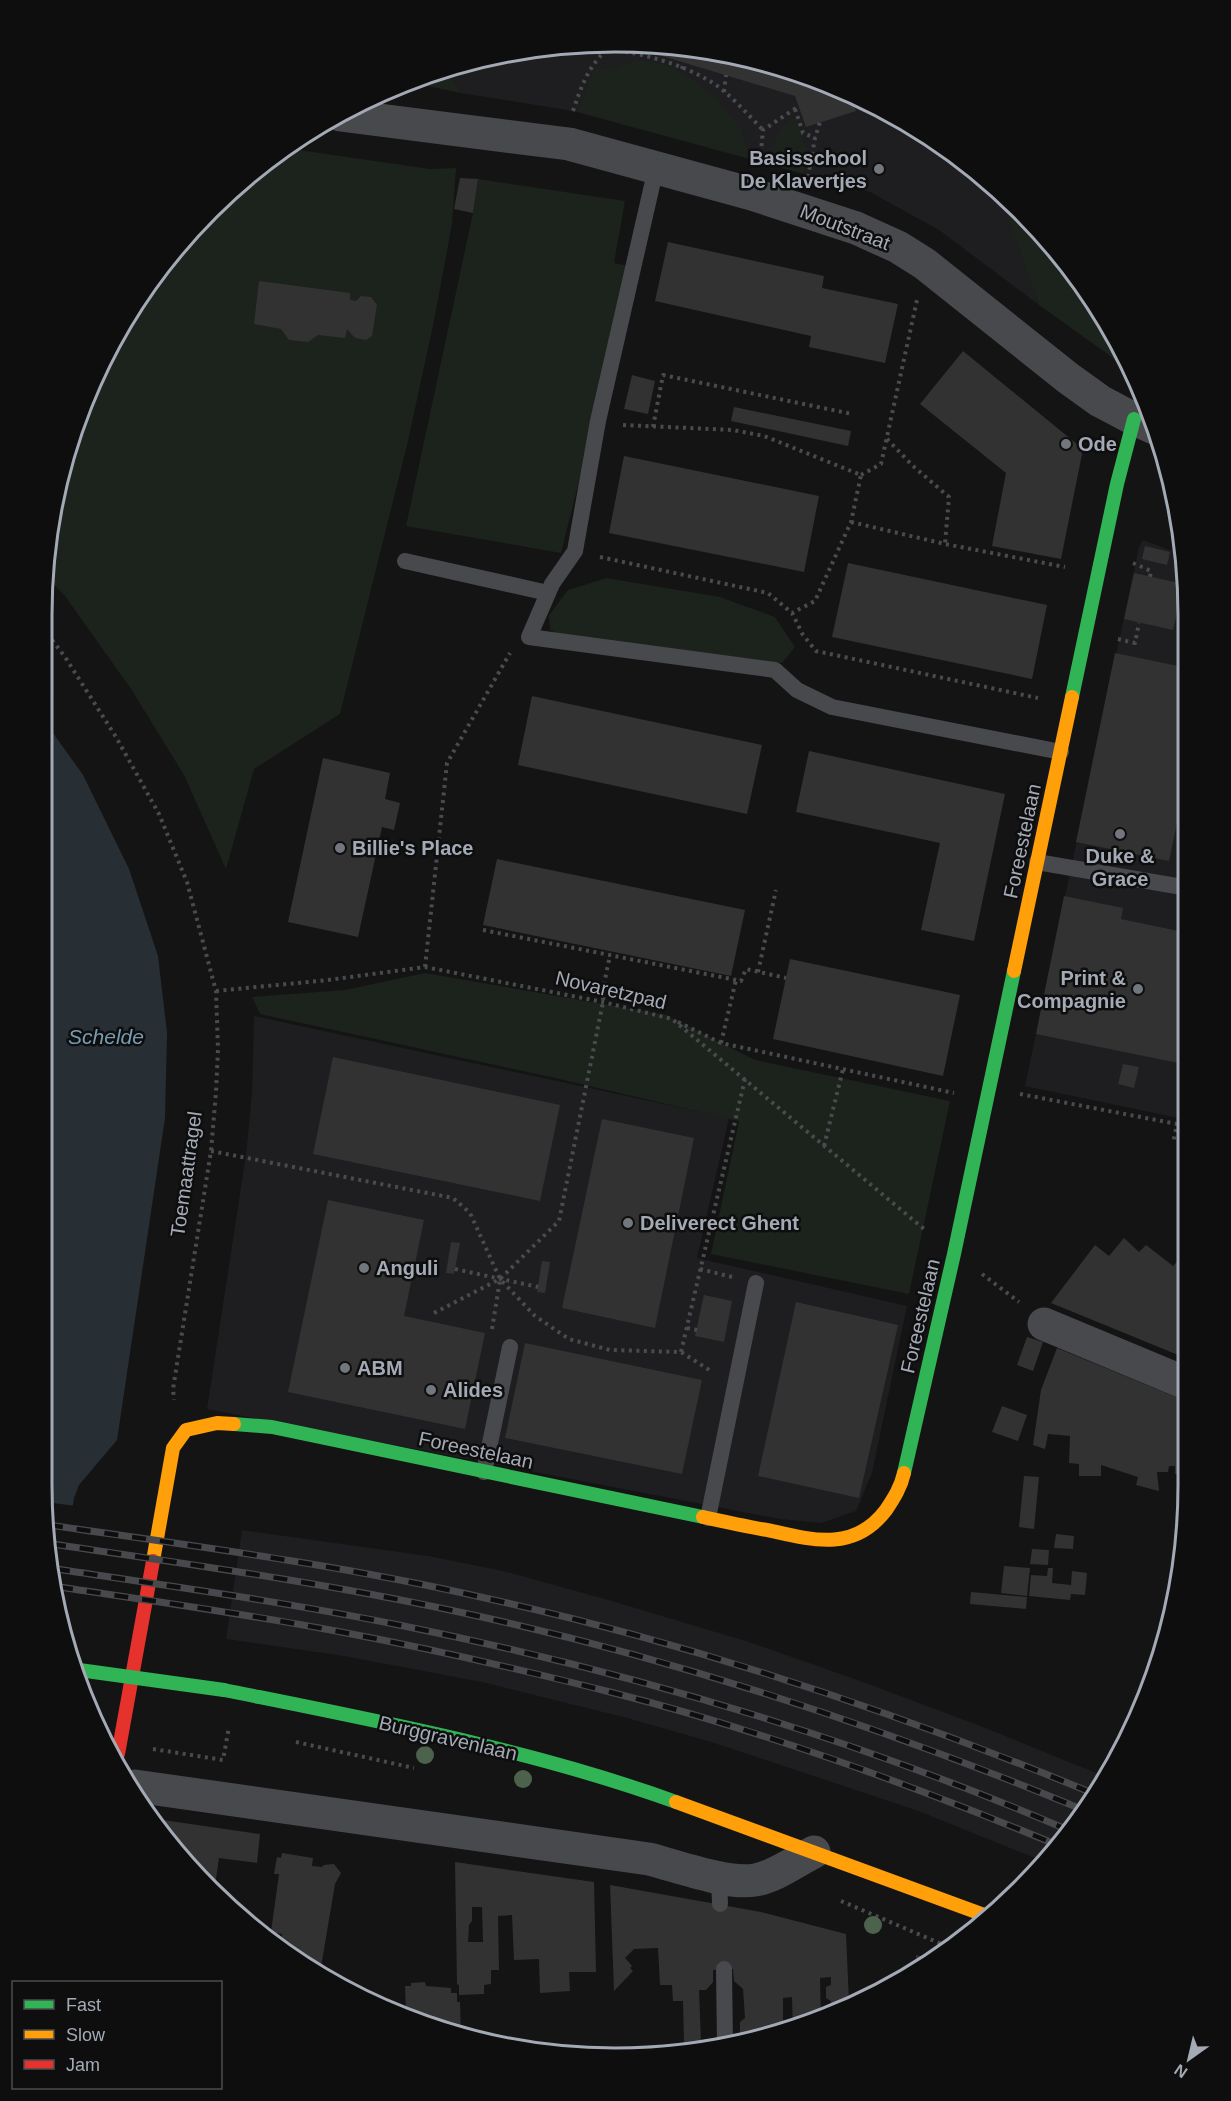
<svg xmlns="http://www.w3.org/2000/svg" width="1231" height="2101" viewBox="0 0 1231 2101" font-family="Arial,sans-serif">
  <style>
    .built { fill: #1e1e20 }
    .green { fill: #1c221c }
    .water { fill: #272f35 }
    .pier { fill: #141414 }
    .building { fill: #323233; fill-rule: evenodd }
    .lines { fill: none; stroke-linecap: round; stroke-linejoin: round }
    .path { stroke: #4a4b4f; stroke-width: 4; stroke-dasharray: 3 4.5; stroke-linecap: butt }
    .lane { stroke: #48494d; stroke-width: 16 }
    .street { stroke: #48494d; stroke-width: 33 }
    .fast { stroke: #30b455; stroke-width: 14 }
    .slow { stroke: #ff9f0a; stroke-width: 14 }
    .jam { stroke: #e5322d; stroke-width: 14 }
    .rail-casing { stroke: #48494c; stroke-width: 7 }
    .rail { stroke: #0e0e0f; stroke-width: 4.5; stroke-dasharray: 14; stroke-linecap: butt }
    .fast-bridge { stroke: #30b455; stroke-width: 14 }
    .tree { fill: #4c624c }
    .poi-dot { fill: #72767d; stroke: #0e0e0f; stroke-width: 2 }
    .labels { text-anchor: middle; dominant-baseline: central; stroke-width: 5; stroke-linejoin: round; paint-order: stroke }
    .poi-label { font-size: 20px; font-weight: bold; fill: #a4aab5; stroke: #0e0e0f; text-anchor: start }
    .street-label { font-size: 20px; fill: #a4aab5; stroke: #0e0e0f }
    .water-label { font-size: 21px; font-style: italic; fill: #799bb2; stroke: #0e0e0f }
    .rim { fill: none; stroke: #a4aab5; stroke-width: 3 }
  </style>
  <rect width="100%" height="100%" fill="#141414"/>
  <g class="built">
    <path d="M615,42L727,53L835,86L934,138L1001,194L1039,305L939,230L870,192L573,111L461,93L447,70L503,53Z"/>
    <path d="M1143,540L1183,555L1188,578V1120L1025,1086L1139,547Z"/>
    <path d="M254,1016L729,1118L697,1258L907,1306L872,1473L856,1511L821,1523L780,1519L207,1409L246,1155L252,1094Z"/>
    <path d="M242,1530L428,1556L503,1571L605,1599L746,1641L863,1682L983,1727L1106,1777L1093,1804L1040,1860L921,1812L841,1785L708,1741L627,1718L482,1682L344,1656L226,1639Z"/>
    <path d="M730,2042L653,2058L615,2054V2048Z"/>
  </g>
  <g class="green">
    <path d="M635,60C650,60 666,64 679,71C702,83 755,130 747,158L578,112L594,70L616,68Z"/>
    <path d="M447,70L461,93L407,82Z"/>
    <path d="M794,117C800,132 815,158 803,174L770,164C772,145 777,128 794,117Z"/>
    <path d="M285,148L430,169L456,168L452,224L434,321L408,441L340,714L254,769L226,869L184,775L131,689L65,596L44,574L73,431L138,297L210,210Z"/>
    <path d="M478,179L625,201L614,263L633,267L561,553L406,526L473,213Z"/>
    <path d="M999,192L1021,210L1112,328L1133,376L1109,355L1039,305Z"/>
    <path d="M606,578L720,597L775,617L795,647L782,663L560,635L550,630L549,615L568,590Z"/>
    <path d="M425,973L666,1015L755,1060L950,1101L909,1294L711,1254L739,1121L555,1078L260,1014L252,997L345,990Z"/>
  </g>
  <path class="water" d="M43,719L83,775L129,869L158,956L167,1033L165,1118L117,1440L79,1485L74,1498L59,1589L42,1485Z"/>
  <path class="pier" d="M45,1502L76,1506L62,1590L60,1592Z"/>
  <g class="building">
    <path d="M640,44L727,53L835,86L850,94L856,111L806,127L795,96L639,49Z"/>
    <path d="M460,178L478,179L473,213L454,209Z"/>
    <path d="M668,242L824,276L822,288L898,304L885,363L809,347L811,336L655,301Z"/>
    <path d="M259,281L350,293V300L356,301L361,296L371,297L377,305L372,336L366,340L355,338L347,329L345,338L318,335L308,342L289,340L281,329L254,324Z"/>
    <path d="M963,351L1083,449L1061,559L992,546L1006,473L920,404Z"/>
    <path d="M632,375L655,381L648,414L624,409Z"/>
    <path d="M734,407L851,431L848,446L731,421Z"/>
    <path d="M624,456L819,496L804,572L609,533Z"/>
    <path d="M1145,546L1170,552L1167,565L1142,559Z"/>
    <path d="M848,563L1047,605L1032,679L832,637Z"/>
    <path d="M1134,573L1184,584L1173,630L1124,619Z"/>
    <path d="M1115,653L1188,668V771L1169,861L1076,842Z"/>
    <path d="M532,696L762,745L747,814L518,765Z"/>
    <path d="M809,751L1005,794L974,941L921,930L940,843L796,812Z"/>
    <path d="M323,758L390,773L385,799L400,803L394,830L382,827L358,937L288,922Z"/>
    <path d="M497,859L745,910L731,976L483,925Z"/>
    <path d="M1064,896L1123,908L1121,919L1188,933V1065L1036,1034Z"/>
    <path d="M790,959L960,995L943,1076L773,1039Z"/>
    <path d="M333,1057L560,1105L540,1201L313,1154Z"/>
    <path d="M1123,1064L1139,1067L1134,1088L1118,1084Z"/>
    <path d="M602,1119L694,1138L655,1328L562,1308Z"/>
    <path d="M328,1200L424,1220L404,1316L485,1333L465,1429L288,1392Z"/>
    <path d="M1124,1238L1139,1252L1146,1245L1173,1266L1186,1252L1188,1254V1268L1184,1273L1188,1276V1359L1051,1303L1095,1245L1109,1256Z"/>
    <path d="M451,1242L460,1243L454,1274L446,1273Z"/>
    <path d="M542,1261L550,1262L545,1293L537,1292Z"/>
    <path d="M704,1295L732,1301L724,1342L695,1336Z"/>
    <path d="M796,1302L898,1325L859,1498L758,1476Z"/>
    <path d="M1027,1337L1043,1342L1033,1371L1017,1365Z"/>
    <path d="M525,1343L702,1380L682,1474L505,1438Z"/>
    <path d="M1057,1348L1188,1402V1475L1175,1474V1466H1169L1168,1472H1157L1159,1491L1136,1485L1138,1477L1101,1465V1476H1079V1464L1069,1463L1070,1436L1048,1434L1045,1449L1033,1445L1041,1390Z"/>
    <path d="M1002,1406L1027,1415L1018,1441L992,1432Z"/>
    <path d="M1024,1476L1039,1477L1034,1529L1019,1527Z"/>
    <path d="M1056,1534L1074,1536L1073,1549L1054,1548Z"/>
    <path d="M1032,1549L1049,1550L1048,1565L1030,1564Z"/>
    <path d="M1004,1566L1030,1568L1027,1596L1001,1593Z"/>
    <path d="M1048,1568H1053L1052,1583L1071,1585L1072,1571L1087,1573L1085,1595L1071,1594L1070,1600L1029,1596L1031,1575L1047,1576Z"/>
    <path d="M971,1592L1027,1597L1026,1609L970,1604Z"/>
    <path d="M163,1820L260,1834L257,1863L219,1858L215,1886L160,1834L155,1824Z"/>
    <path d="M282,1853L313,1858L312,1866L322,1867L324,1865L334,1864L341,1873L335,1884L320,1973L297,1962L280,1947L282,1934L271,1932L279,1874H274L277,1857L281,1858Z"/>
    <path d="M455,1862L594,1882L596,1972H569L570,1991L540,1993L539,1959L514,1960L512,1915L498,1916L499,1970H491V1984L484,1985V1994L459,1995V1985L457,1984ZM472,1907H482L483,1942H468L469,1925L472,1921Z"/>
    <path d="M610,1885L761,1912L846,1934L849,2002L832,2012L831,2001L826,1998V1987L831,1985V1977L820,1978L821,2017L800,2028L793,2030L792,1997L783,1998V2032L740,2040V2022L745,2018L743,1989L734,1981L733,1969L713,1970V1982L706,1990H699L701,2041L684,2042L683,2001H673L672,1985H660L658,1948L634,1949L625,1958L632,1966L630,1968L633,1971L614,1991Z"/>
    <path d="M916,1955L929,1959L916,1966Z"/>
    <path d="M425,1982L426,1986L451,1988V1993H457V2002H460L461,2037L406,2012L405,1986H411V1983Z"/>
  </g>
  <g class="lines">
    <g class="path">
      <path d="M588,45L607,49L608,43"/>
      <path d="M682,69L684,62"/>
      <path d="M724,92L726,75"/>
      <path d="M795,109L803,133L815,138"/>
      <path d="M573,111C581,87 588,67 607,49C641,53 679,63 708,80C728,91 747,114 763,130"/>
      <path d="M760,161L763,130L799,106"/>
      <path d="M808,177L815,138L820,122"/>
      <path d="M623,425L733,430L764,436L861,475L851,522L815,601L792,613"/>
      <path d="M653,427L663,375L852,414"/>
      <path d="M887,439L913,466L949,497L945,544"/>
      <path d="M861,475L881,464L917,300"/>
      <path d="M851,522L945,544L1065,567"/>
      <path d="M600,557L768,593L792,613L803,635L816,651L1038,698"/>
      <path d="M1133,563L1151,571L1150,577"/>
      <path d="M43,628L65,657L116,737L159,814L187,882L216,991L218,1049L216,1092L211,1151L173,1389L174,1400"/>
      <path d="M1118,639L1135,643L1139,623"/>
      <path d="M483,930L741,981L746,969L786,978"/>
      <path d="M425,967L447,763L510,653"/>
      <path d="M758,972L776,890"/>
      <path d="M216,991L328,980L425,967L603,1002L672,1019L924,1229"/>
      <path d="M678,1022L721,1043L954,1093"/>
      <path d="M721,1043L736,980"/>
      <path d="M1020,1094L1177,1124L1173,1143"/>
      <path d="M824,1146L843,1069"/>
      <path d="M211,1151L453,1198L470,1213L500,1279L535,1316L569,1339L610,1350L681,1352L711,1371"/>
      <path d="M455,1269L538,1287"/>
      <path d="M700,1269L732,1277"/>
      <path d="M982,1274L1019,1302"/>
      <path d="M434,1313L500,1279L559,1221L603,1002L604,984L610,955"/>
      <path d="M687,1328L697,1330"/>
      <path d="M492,1329L500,1280"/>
      <path d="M681,1352L745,1079"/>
      <path d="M296,1742L414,1768"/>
      <path d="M153,1749L223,1760L229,1727"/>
      <path d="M841,1901L951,1948"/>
    </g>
    <g class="lane">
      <path d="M656,168L598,421L575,551L552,584L529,637L775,670L797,690L832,707L1061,752"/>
      <path d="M405,561L548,593"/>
      <path d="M1037,862L1188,888"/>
      <path d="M484,1472L510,1347"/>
      <path d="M708,1518L756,1283"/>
      <path d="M719,1877L720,1904"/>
      <path d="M724,1969L725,2043"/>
    </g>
    <g class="street">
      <path d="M340,115L569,144L752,194L856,228L898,247L925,264L1068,378L1100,401L1134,419L1157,429"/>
      <path d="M1044,1324L1188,1384"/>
      <path d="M135,1786L649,1859C677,1866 728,1885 755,1880C775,1877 796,1861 814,1852"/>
    </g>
    <g class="fast">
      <path d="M1072,697L1117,484L1134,419"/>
      <path d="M234,1424L272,1427L703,1517"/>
      <path d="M904,1473L954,1254L1014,971"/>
      <path d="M224,1690C373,1720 533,1750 676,1802"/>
    </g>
    <g class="slow">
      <path d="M1014,971L1072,697"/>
      <path d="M703,1517C726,1522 749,1527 772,1531C815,1541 855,1551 886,1510C894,1498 901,1487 904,1473"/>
      <path d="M153,1561L173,1448L186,1430L217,1423L234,1424"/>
      <path d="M676,1802L987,1916"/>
    </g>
    <path class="jam" d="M118,1754L153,1561"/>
    <g class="rail-casing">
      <g id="rail">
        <path d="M49,1525C194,1546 341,1565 485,1598C694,1644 899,1713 1097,1795"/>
        <path d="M52,1544C195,1565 340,1585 482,1617C689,1663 890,1730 1086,1811"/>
        <path d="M56,1569C170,1586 285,1602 399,1625C627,1671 854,1738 1068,1830"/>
        <path d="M59,1587C153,1601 247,1614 341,1632C432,1649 523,1670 614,1693C764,1731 912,1785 1055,1844"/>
      </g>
    </g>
    <use href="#rail" class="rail"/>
    <path class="fast-bridge" d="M72,1669L224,1690"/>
  </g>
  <g class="tree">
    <circle cx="425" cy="1755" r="9"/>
    <circle cx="523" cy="1779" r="9"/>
    <circle cx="873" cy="1925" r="9"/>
  </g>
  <g class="poi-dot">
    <circle cx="879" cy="169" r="6"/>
    <circle cx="1066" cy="444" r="6"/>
    <circle cx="1120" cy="834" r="6"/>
    <circle cx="340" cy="848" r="6"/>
    <circle cx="1138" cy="989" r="6"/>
    <circle cx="628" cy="1223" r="6"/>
    <circle cx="364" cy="1268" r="6"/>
    <circle cx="345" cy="1368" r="6"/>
    <circle cx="431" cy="1390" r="6"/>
  </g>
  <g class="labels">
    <g class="poi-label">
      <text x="867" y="158" text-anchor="end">Basisschool<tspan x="867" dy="23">De Klavertjes</tspan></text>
      <text x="1078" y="444">Ode</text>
      <text x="352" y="848">Billie's Place</text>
      <text x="1120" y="856" text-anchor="middle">Duke &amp;<tspan x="1120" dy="23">Grace</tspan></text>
      <text x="1126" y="978" text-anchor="end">Print &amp;<tspan x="1126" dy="23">Compagnie</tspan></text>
      <text x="640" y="1223">Deliverect Ghent</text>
      <text x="376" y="1268">Anguli</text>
      <text x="357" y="1368">ABM</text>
      <text x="443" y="1390">Alides</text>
    </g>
    <g class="street-label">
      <text transform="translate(845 227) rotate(21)">Moutstraat</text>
      <text transform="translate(1022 841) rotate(-78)">Foreestelaan</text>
      <text transform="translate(611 990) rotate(13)">Novaretzpad</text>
      <text transform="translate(186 1174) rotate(-82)">Toemaattragel</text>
      <text transform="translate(920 1316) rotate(-77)">Foreestelaan</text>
      <text transform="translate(476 1450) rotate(12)">Foreestelaan</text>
      <text transform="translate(448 1738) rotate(13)">Burggravenlaan</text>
    </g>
    <g class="water-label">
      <text x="106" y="1036">Schelde</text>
    </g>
  </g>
  <path d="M0 0H1231V2101H0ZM615 52H615A563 563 0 0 1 1178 615V1485A563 563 0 0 1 615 2048H615A563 563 0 0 1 52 1485V615A563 563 0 0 1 615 52Z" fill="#0e0e0f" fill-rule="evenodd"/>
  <path class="rim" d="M615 52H615A563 563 0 0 1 1178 615V1485A563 563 0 0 1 615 2048H615A563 563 0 0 1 52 1485V615A563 563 0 0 1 615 52Z"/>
  <rect x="12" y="1981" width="210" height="108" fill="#0e0e0f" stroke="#4a4c51" stroke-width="1.5"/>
  <rect x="24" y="2000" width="30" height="9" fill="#30b455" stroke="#4a4c51" stroke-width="1.5"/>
  <text x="66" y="2011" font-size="18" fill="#a4aab5">Fast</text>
  <rect x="24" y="2030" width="30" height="9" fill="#ff9f0a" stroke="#4a4c51" stroke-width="1.5"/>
  <text x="66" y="2041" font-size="18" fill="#a4aab5">Slow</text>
  <rect x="24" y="2060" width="30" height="9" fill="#e5322d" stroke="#4a4c51" stroke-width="1.5"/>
  <text x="66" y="2071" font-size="18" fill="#a4aab5">Jam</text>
  <g transform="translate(1189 2059) rotate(214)" stroke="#0e0e0f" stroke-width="4.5" paint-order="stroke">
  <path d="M0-4.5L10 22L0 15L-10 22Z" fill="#a4aab5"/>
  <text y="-9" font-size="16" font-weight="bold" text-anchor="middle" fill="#a4aab5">N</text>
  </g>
</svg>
